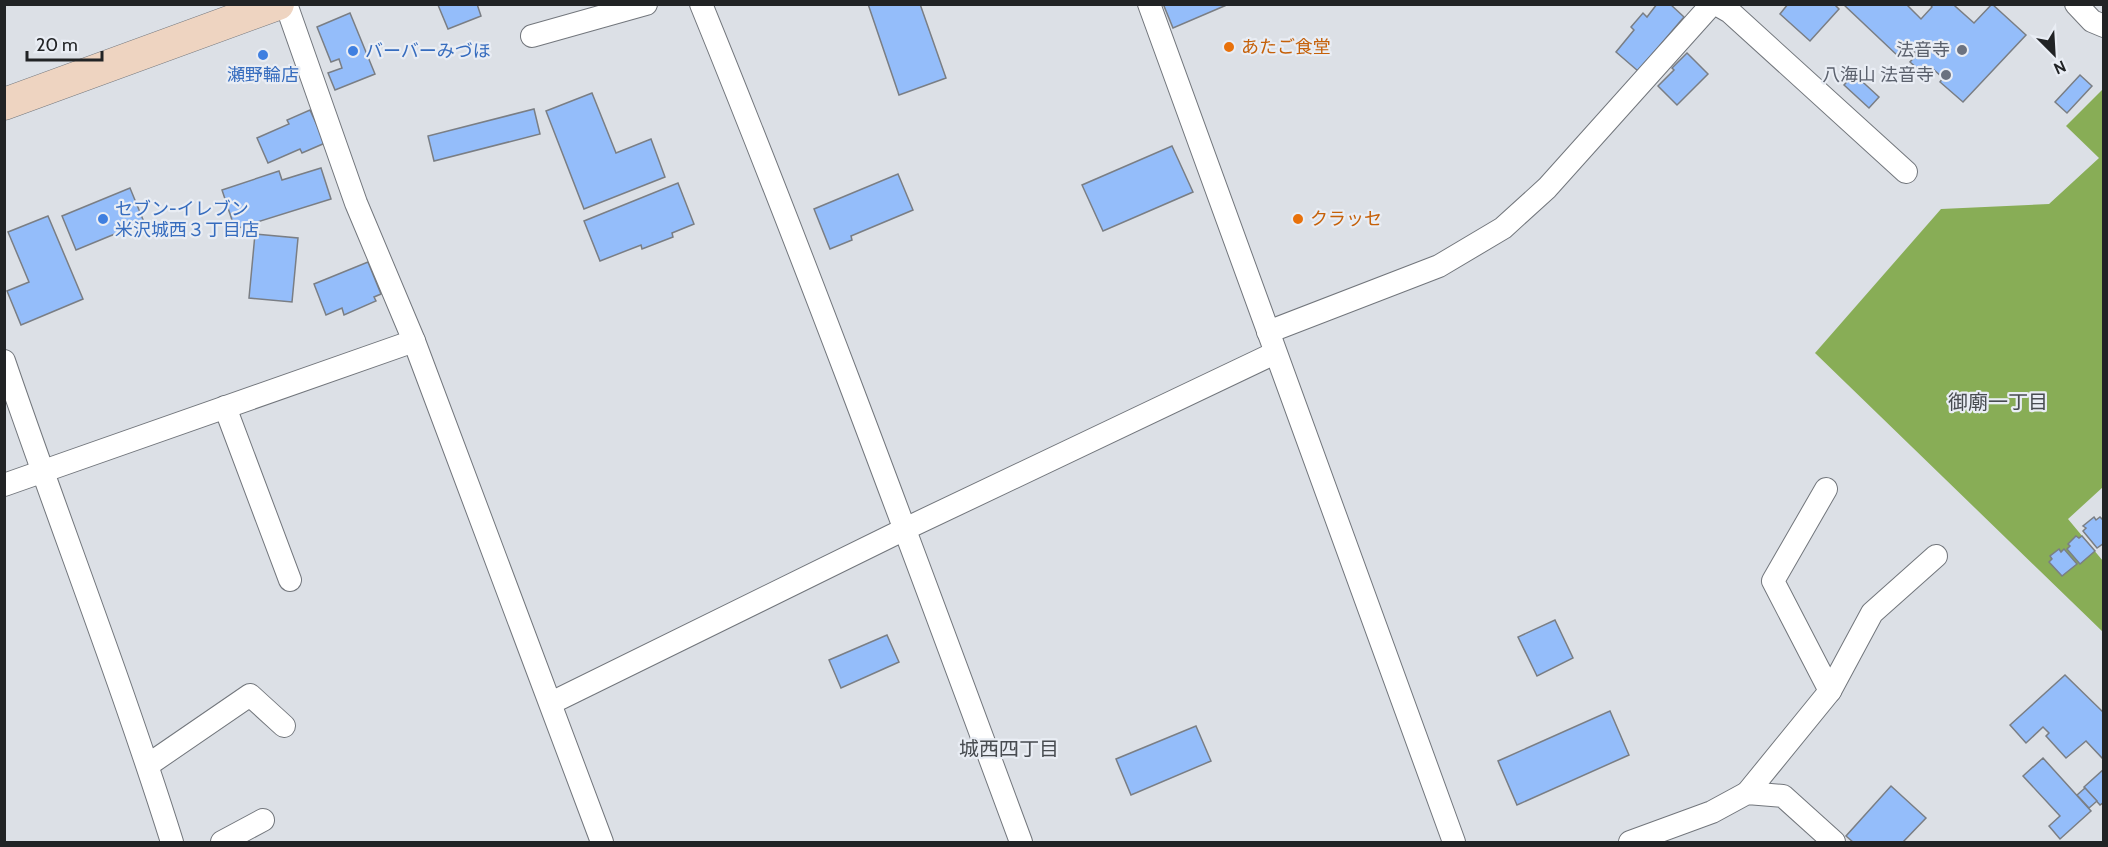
<svg xmlns="http://www.w3.org/2000/svg" width="2108" height="847" viewBox="0 0 2108 847" font-family="Cabin,'Noto Sans JP',sans-serif">
<style>
.forest{fill:#88ad56}
.building{fill:#94bdfa;stroke:#7a7e84;stroke-width:1.5}
.lines{fill:none;stroke-linecap:round;stroke-linejoin:round}
.street-casing{stroke:#72767c;stroke-width:24}
.secondary-casing{stroke:#72767c;stroke-width:33}
.street{stroke:#fff;stroke-width:22}
.secondary{stroke:#eed4c1;stroke-width:32}
.food-dot{fill:#e8710a;stroke:#e9edf4;stroke-width:2}
.worship-dot{fill:#6b7280;stroke:#e9edf4;stroke-width:2}
.shop-dot{fill:#3f7fe0;stroke:#e9edf4;stroke-width:2}
.labels{text-anchor:middle;dominant-baseline:central;stroke-width:4.5;stroke-linejoin:round;paint-order:stroke}
.food-label{font-size:18px;fill:#c56008;stroke:#e9edf4;text-anchor:start}
.worship-label{font-size:18px;fill:#5b616d;stroke:#e9edf4;text-anchor:end}
.shop-label{font-size:18px;fill:#366cbe;stroke:#e9edf4;text-anchor:start}
.neighbourhood-label{font-size:20px;fill:#484c51;stroke:#e9edf4}
</style>
<rect width="100%" height="100%" fill="#dce0e6"/>
<path class="forest" d="M2103,89V487L2068,519L2103,561V632L1815,353L1941,209L2049,204L2099,158L2066,126Z"/>
<g class="building">
<path d="M477,4L481,16L448,29L438,5Z"/>
<path d="M868,4H920L946,78L899,95Z"/>
<path d="M1167,4H1229L1173,28L1164,6Z"/>
<path d="M1657,4H1670L1684,17L1638,71L1616,52L1634,30L1631,27L1643,13L1647,17Z"/>
<path d="M1788,4H1834L1839,9L1810,41L1780,14Z"/>
<path d="M1843,4H1906L1921,19L1932,7L1930,4H1956L1955,6L1974,23L1992,4L2026,35L1963,102L1940,82L1943,78L1933,69L1926,76L1910,62L1917,54L1909,46L1899,57Z"/>
<path d="M350,13L375,74L335,90L328,73L342,68L339,59L331,62L317,27Z"/>
<path d="M1687,53L1708,74L1677,105L1658,86L1674,70L1672,68Z"/>
<path d="M1854,74L1879,97L1869,108L1844,85Z"/>
<path d="M2080,75L2092,86L2067,113L2055,102Z"/>
<path d="M592,93L616,153L651,139L665,177L584,209L546,111Z"/>
<path d="M534,109L540,134L434,161L428,136Z"/>
<path d="M310,110L325,143L302,153L300,149L268,163L257,138L289,124L287,120Z"/>
<path d="M1172,146L1193,192L1103,231L1082,185Z"/>
<path d="M321,168L331,199L235,229L222,190L279,171L282,180Z"/>
<path d="M898,174L913,210L851,236L852,240L830,249L814,209Z"/>
<path d="M678,183L694,224L672,233L673,237L642,249L641,245L600,261L584,221Z"/>
<path d="M130,188L144,222L76,250L62,216Z"/>
<path d="M48,216L83,299L21,325L7,291L29,282L8,232Z"/>
<path d="M255,234L298,238L292,302L249,298Z"/>
<path d="M368,262L381,294L374,297L376,301L344,315L342,308L326,315L314,284Z"/>
<path d="M2094,517L2096,520L2100,517L2104,521V543L2097,548L2083,531L2086,528L2083,526Z"/>
<path d="M2076,536L2079,538L2082,536L2095,551L2080,564L2067,549L2070,546L2068,544Z"/>
<path d="M2059,549L2061,552L2064,549L2077,564L2062,576L2049,562L2052,559L2050,556Z"/>
<path d="M1555,620L1573,658L1537,676L1518,637Z"/>
<path d="M887,635L899,662L841,688L829,660Z"/>
<path d="M2065,675L2104,713V760L2086,741L2066,758L2046,736L2049,733L2043,727L2026,743L2010,725Z"/>
<path d="M1610,711L1629,755L1517,805L1498,761Z"/>
<path d="M1196,726L1211,761L1131,795L1116,759Z"/>
<path d="M2043,758L2091,811L2060,839L2049,826L2060,816L2023,776Z"/>
<path d="M2104,769V802L2100,805L2084,787Z"/>
<path d="M1891,786L1926,818L1903,842H1853L1846,836Z"/>
<path d="M2085,788L2097,801L2089,808L2077,795Z"/>
</g>
<g class="lines">
<defs>
<g id="street">
<path d="M286,4L356,203L414,341L602,842"/>
<path d="M701,4C814,281 917,562 1021,842"/>
<path d="M1149,4L1454,842"/>
<path d="M1716,4L1730,12L1906,172"/>
<path d="M2076,4L2092,21L2104,26"/>
<path d="M532,36L646,4"/>
<path d="M1268,332L1439,266L1503,228L1547,188L1712,4"/>
<path d="M4,361C59,522 121,680 172,842"/>
<path d="M225,407L290,580"/>
<path d="M4,485L414,341"/>
<path d="M1830,691L1872,613L1936,556"/>
<path d="M551,703L905,529L1275,353"/>
<path d="M148,765L250,695L284,726"/>
<path d="M1747,793L1830,691L1773,581L1826,489"/>
<path d="M222,842L263,820"/>
<path d="M1630,842L1712,812L1747,793L1783,796L1834,842"/>
</g>
<path id="secondary" d="M4,104L278,4"/>
</defs>
<use href="#street" class="street-casing"/>
<use href="#secondary" class="secondary-casing"/>
<use href="#street" class="street"/>
<use href="#secondary" class="secondary"/>
</g>
<g class="food-dot">
<circle cx="1229" cy="47" r="6"/>
<circle cx="1298" cy="219" r="6"/>
</g>
<g class="worship-dot">
<circle cx="1962" cy="50" r="6"/>
<circle cx="1946" cy="75" r="6"/>
</g>
<g class="shop-dot">
<circle cx="353" cy="51" r="6"/>
<circle cx="263" cy="55" r="6"/>
<circle cx="103" cy="219" r="6"/>
</g>
<g class="labels">
<g class="food-label">
<text x="1241" y="47">あたご食堂</text>
<text x="1310" y="219">クラッセ</text>
</g>
<g class="worship-label">
<text x="1950" y="50">法音寺</text>
<text x="1934" y="75">八海山 法音寺</text>
</g>
<g class="shop-label">
<text x="365" y="51">バーバーみづほ</text>
<text x="263" y="75" text-anchor="middle">瀬野輪店</text>
<text x="115" y="209">セブン-イレブン<tspan x="115" dy="21">米沢城西３丁目店</tspan></text>
</g>
<g class="neighbourhood-label">
<text x="1998" y="402">御廟一丁目</text>
<text x="1009" y="749">城西四丁目</text>
</g>
</g>
<rect width="2108" height="847" fill="none" stroke="#212325" stroke-width="12"/>
<g transform="translate(2054 54) rotate(156)" stroke="#e9edf4" stroke-width="4.5" paint-order="stroke">
<path d="M0-4.5L10 22L0 15L-10 22Z" fill="#212325"/>
<text y="-9" font-size="16" font-weight="bold" text-anchor="middle" fill="#212325">N</text>
</g>
<path d="M27 51v9h75v-9" fill="none" stroke="#212325" stroke-width="3"/>
<text x="36" y="51" font-size="18" fill="#212325" stroke="#e9edf4" stroke-width="4.5" paint-order="stroke">20 m</text>
</svg>
